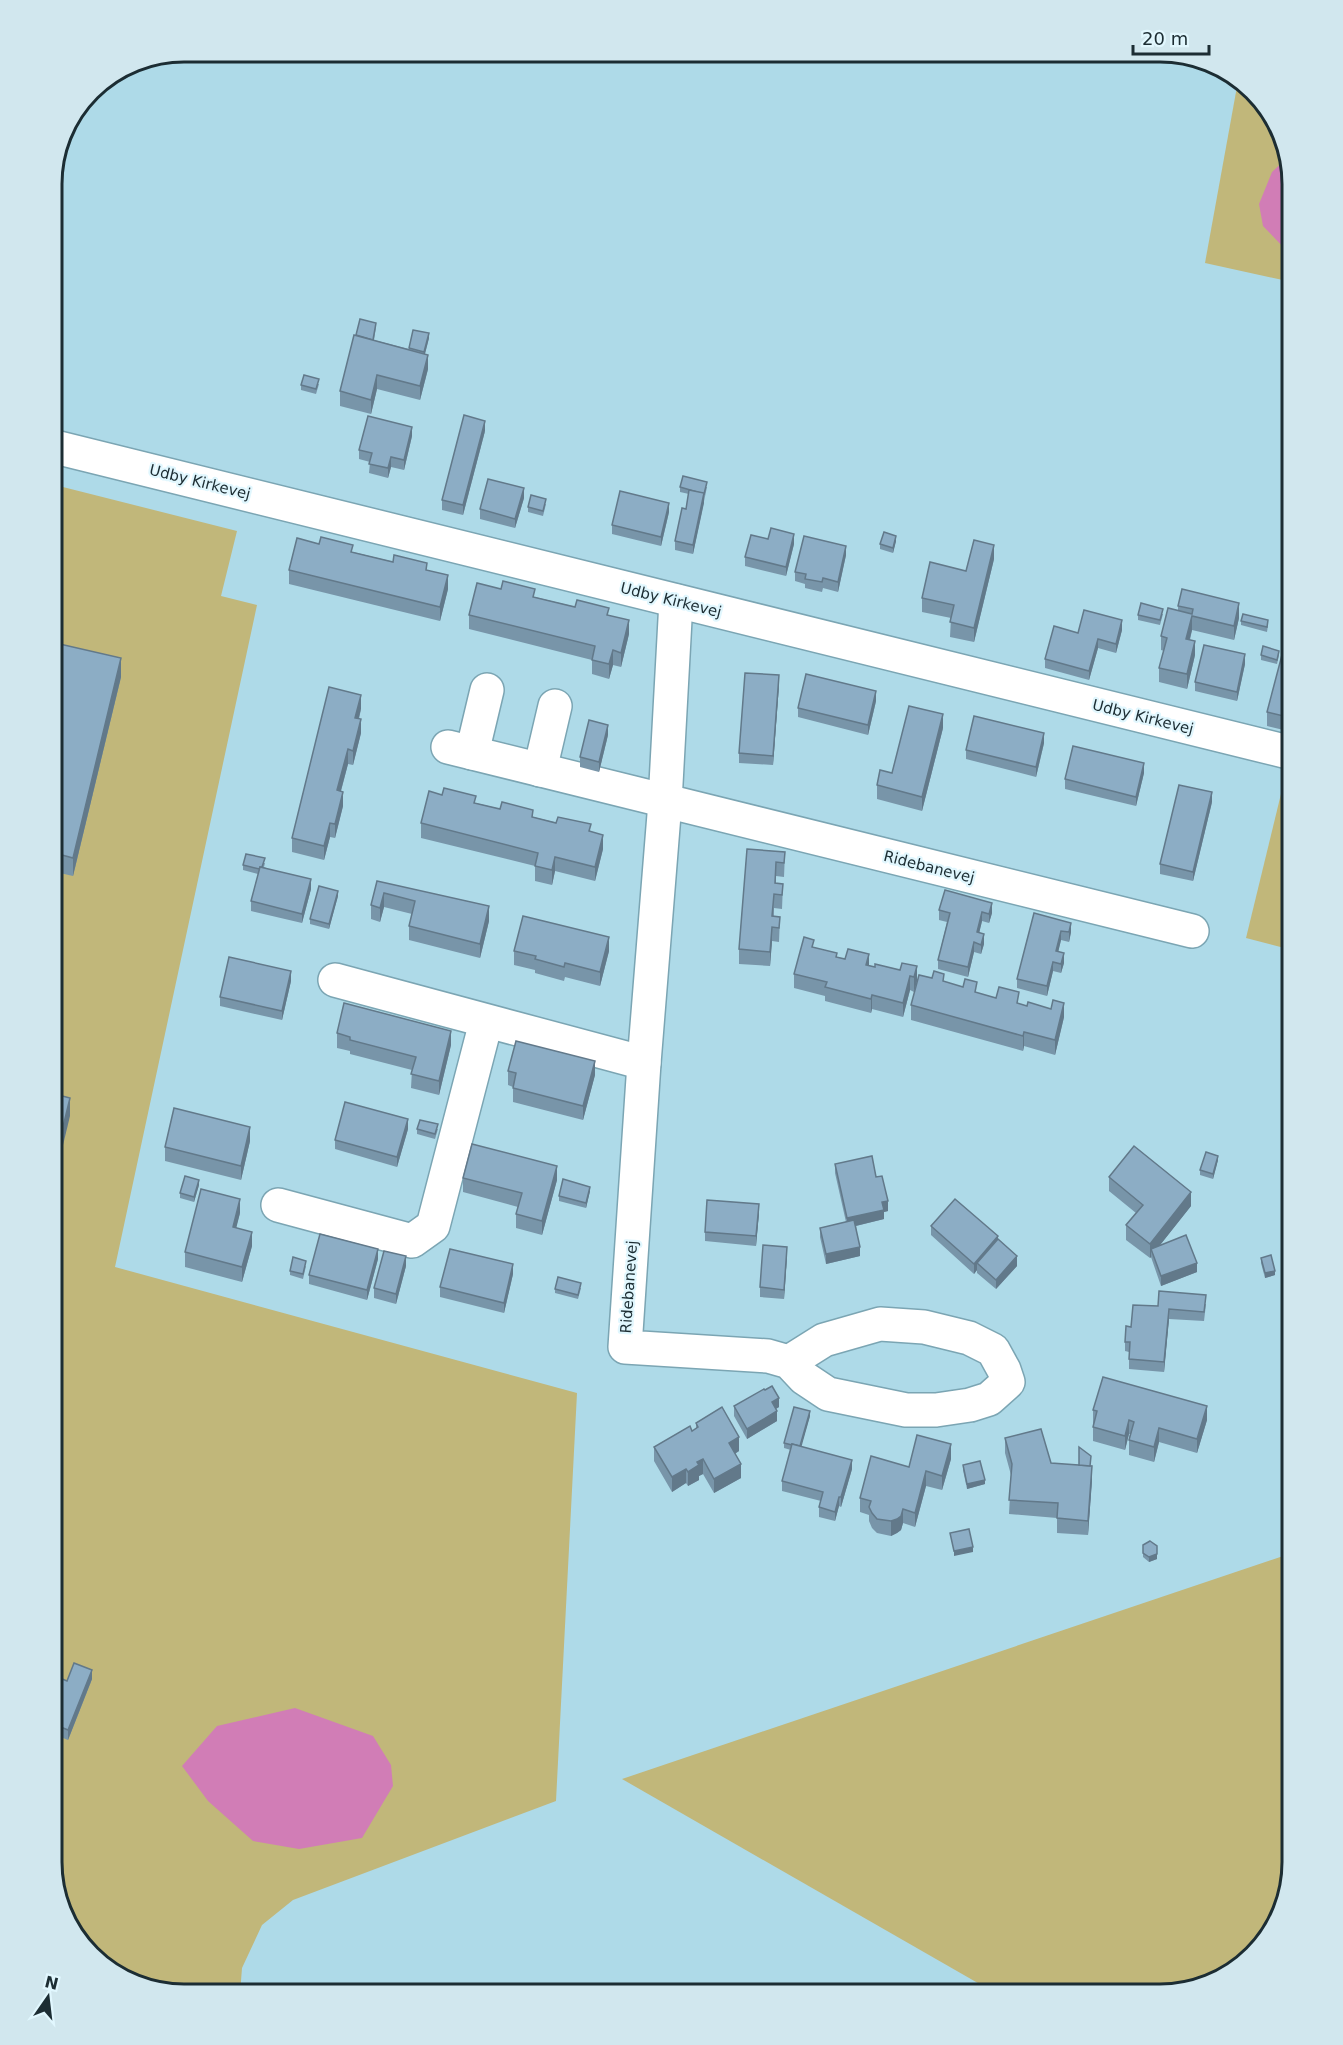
<svg xmlns="http://www.w3.org/2000/svg" width="1343" height="2045" viewBox="0 0 1343 2045" font-family="'DejaVu Sans',sans-serif">
<style>
.green{fill:#c1b77a}
.water{fill:#d17db6}
.lines{fill:none;stroke-linecap:round;stroke-linejoin:round}
.minor-casing{stroke:#7ba5b3;stroke-width:36}
.minor{stroke:#fff;stroke-width:33}
.wall{fill:#7895a9}
.shaded-wall{fill:#62798a}
.building{fill:#8cadc5;stroke:#62798a;stroke-width:1.5}
.labels{text-anchor:middle;dominant-baseline:central;stroke-width:4.5;stroke-linejoin:round;paint-order:stroke}
.street-label{font-size:15px;fill:#1c2d33;stroke:#e1f7fe}
.rim{fill:none;stroke:#1c2d33;stroke-width:3}
</style>
<rect width="100%" height="100%" fill="#aedae8"/>
<g class="green">
<path d="M1238,81L1274,118L1292,184V282L1205,263Z"/>
<path d="M51,484L237,531L221,596L257,605L115,1267L577,1393L556,1801L293,1900L262,1925L242,1968L240,1994H175L110,1972L69,1927L51,1861Z"/>
<path d="M1288,765L1292,766V950L1246,938Z"/>
<path d="M1292,1553V1862L1274,1928L1225,1976L1160,1994H997L622,1779Z"/>
</g>
<g class="water">
<path d="M1286,159L1292,184V251L1288,252L1263,226L1259,204L1272,172Z"/>
<path d="M295,1708L373,1736L391,1765L393,1786L362,1838L299,1849L253,1841L208,1801L182,1766L217,1726Z"/>
</g>
<g class="lines">
<defs>
<g id="minor">
<path d="M51,446L1292,753"/>
<path d="M676,601L665,802L644,1063L625,1347L768,1356L789,1362L824,1340L880,1324L924,1327L969,1338L993,1350L1004,1370L1008,1382L989,1399L970,1405L936,1410H906L828,1394L804,1378L789,1362"/>
<path d="M448,747L1192,931"/>
<path d="M472,753L487,690"/>
<path d="M540,770L555,706"/>
<path d="M335,980L644,1063"/>
<path d="M278,1205L412,1241L433,1226L486,1022"/>
</g>
</defs>
<use href="#minor" class="minor-casing"/>
<use href="#minor" class="minor"/>
</g>
<g class="wall">
<path d="M376,327L374,340L409,349V348L429,338L425,354L428,369L420,400L377,389L371,414L340,406V391L356,336Z"/>
<path d="M319,384L316,394L301,390V385Z"/>
<path d="M485,431L463,515L442,510V500Z"/>
<path d="M412,436L404,470L391,467L388,478L369,473L370,462L359,459V450Z"/>
<path d="M680,487H707L693,554L675,550V541L686,509L689,494L680,492Z"/>
<path d="M524,498L515,528L480,519V509Z"/>
<path d="M546,504L543,516L528,512V507Z"/>
<path d="M669,512L661,546L612,534V525Z"/>
<path d="M896,541L893,553L880,549V544Z"/>
<path d="M794,544L786,576L745,566V557Z"/>
<path d="M353,552L427,570L448,589L440,621L289,584V570Z"/>
<path d="M846,555L838,592L823,588L822,592L805,588V584L795,581V572Z"/>
<path d="M994,559L974,642L950,637L951,618L922,612V598L966,571Z"/>
<path d="M535,597L609,615L629,634L621,667L613,665L609,679L592,674V660L469,629V615Z"/>
<path d="M1178,606L1239,618L1234,640L1192,630L1190,640L1195,655L1187,689L1159,682V668L1164,651L1161,650V636L1178,610Z"/>
<path d="M1163,614L1160,625L1138,620V615Z"/>
<path d="M1241,621L1268,625L1267,632L1241,625Z"/>
<path d="M1122,630L1116,653L1098,648L1089,680L1045,668V659L1078,633Z"/>
<path d="M51,642L121,677L73,876L51,871Z"/>
<path d="M1292,654V732L1267,726V712Z"/>
<path d="M1261,655H1279L1277,664L1261,660Z"/>
<path d="M1245,664L1237,701L1195,691V682Z"/>
<path d="M779,685L773,765L739,763V753Z"/>
<path d="M876,701L868,735L798,717V708Z"/>
<path d="M361,709L359,719L361,733L353,765L348,764L341,791L343,806L335,838L330,837L324,860L292,852V838Z"/>
<path d="M943,728L922,811L877,799V785L892,773Z"/>
<path d="M608,735L599,772L580,767V757Z"/>
<path d="M1044,743L1036,777L966,759V750Z"/>
<path d="M1144,773L1136,806L1065,789V779Z"/>
<path d="M1212,802L1193,881L1160,874V864Z"/>
<path d="M476,803L591,831L603,849L595,881L555,871L552,885L535,881V866L421,838V823Z"/>
<path d="M747,849L785,852L784,877L776,876V883L783,884L782,909L774,908V916L780,917L779,942L772,941L770,966L739,964V949Z"/>
<path d="M265,863L264,867L311,889L302,923L251,911V901L258,874L243,870V865Z"/>
<path d="M377,881L489,921L480,958L409,940V926L412,914L384,907L380,922L371,919V905Z"/>
<path d="M945,890L992,913L989,923L982,921L979,933L984,944L981,954L974,952L968,977L938,969V960L947,922L939,920V910Z"/>
<path d="M338,896L329,929L310,924V919Z"/>
<path d="M1034,913L1071,932L1069,942L1061,940L1058,952L1064,963L1061,973L1053,971L1047,996L1017,988V979Z"/>
<path d="M814,947L837,957L875,967L900,970L902,963L917,981L914,992L910,990L903,1017L872,1009L871,1013L825,1001V996L794,988V974Z"/>
<path d="M514,951H609L600,986L565,977L564,981L535,973V970L514,965Z"/>
<path d="M291,981L282,1020L220,1006V997Z"/>
<path d="M944,982L977,993L1019,1004L1064,1017L1055,1055L1024,1046L1023,1051L911,1020V1005Z"/>
<path d="M337,1033L451,1045L439,1095L411,1088L412,1070L350,1054V1051L337,1048Z"/>
<path d="M508,1071L595,1075L583,1120L513,1102V1087L508,1085Z"/>
<path d="M408,1129L397,1167L335,1149V1140Z"/>
<path d="M417,1129H438L435,1139L417,1134Z"/>
<path d="M250,1141L241,1180L165,1161V1147Z"/>
<path d="M1218,1160L1213,1179L1200,1175V1170Z"/>
<path d="M835,1164L876,1177L888,1211L884,1212V1219L856,1226L860,1256L826,1264L820,1237V1228L846,1222L835,1173Z"/>
<path d="M1109,1177L1191,1206L1160,1245L1197,1272L1161,1286L1151,1257L1150,1258L1126,1240V1225L1136,1213L1109,1191Z"/>
<path d="M463,1178L557,1180L542,1235L516,1228V1214L518,1207L463,1192Z"/>
<path d="M199,1185L194,1202L180,1198V1193Z"/>
<path d="M590,1191L586,1208L559,1201V1196Z"/>
<path d="M240,1213L236,1227L252,1246L242,1282L185,1267V1252Z"/>
<path d="M759,1213L756,1246L705,1241V1232Z"/>
<path d="M931,1226L998,1240L1017,1266L996,1289L977,1273V1270L974,1274L931,1235Z"/>
<path d="M787,1256L784,1299L760,1297V1287Z"/>
<path d="M1261,1258L1275,1275L1265,1278L1261,1263Z"/>
<path d="M378,1259L367,1300L309,1284V1275Z"/>
<path d="M306,1266L303,1279L290,1275V1271Z"/>
<path d="M406,1266L396,1304L374,1298V1288Z"/>
<path d="M513,1274L504,1313L440,1297V1287Z"/>
<path d="M581,1288L578,1299L555,1293V1289Z"/>
<path d="M1206,1304L1204,1321L1169,1319L1164,1372L1129,1369V1352L1125,1351V1342L1158,1306Z"/>
<path d="M734,1406L779,1407L776,1409L777,1421L747,1439L734,1416Z"/>
<path d="M1093,1410L1207,1420L1197,1453L1159,1442L1154,1462L1129,1455V1440L1130,1434H1129L1125,1450L1093,1441Z"/>
<path d="M810,1416L801,1446L852,1469L841,1507L839,1506L835,1521L819,1517V1507L821,1501L782,1491V1481L791,1450L784,1448V1443Z"/>
<path d="M696,1423L739,1451L735,1454L741,1478L714,1493L703,1474L699,1476V1480L688,1486L686,1483L672,1492L654,1461V1447L692,1431L696,1429Z"/>
<path d="M1005,1438L1051,1463L1091,1466L1092,1480L1088,1535L1057,1533V1518L1009,1514L1011,1475L1005,1453Z"/>
<path d="M951,1459L942,1490L926,1486L915,1527L903,1523L901,1530L897,1533L891,1536L877,1533L872,1528L869,1521V1515L860,1512V1498L909,1467Z"/>
<path d="M963,1465L985,1484L967,1489L963,1470Z"/>
<path d="M1143,1545L1157,1559L1149,1562L1143,1557Z"/>
<path d="M92,1679L68,1740L51,1733V1686L67,1681Z"/>
</g>
<g class="shaded-wall">
<path d="M429,333V338L424,357V352Z"/>
<path d="M428,355V369L420,400V386Z"/>
<path d="M377,375V389L371,414V400Z"/>
<path d="M485,421V431L463,515V505Z"/>
<path d="M412,427V436L404,470V460Z"/>
<path d="M391,457V467L388,478V468Z"/>
<path d="M524,488V498L515,528V519Z"/>
<path d="M704,493V503L693,554V545Z"/>
<path d="M669,503V512L661,546V537Z"/>
<path d="M794,534V544L786,576V567Z"/>
<path d="M896,536V541L893,553V548Z"/>
<path d="M994,545V559L974,642V628Z"/>
<path d="M846,546V555L838,592V582Z"/>
<path d="M448,575V589L440,621V607Z"/>
<path d="M1239,603V618L1234,640V626Z"/>
<path d="M1192,616V630L1186,653V639Z"/>
<path d="M629,620V634L621,667V653Z"/>
<path d="M1122,620V630L1116,653V644Z"/>
<path d="M1098,639V648L1089,680V671Z"/>
<path d="M1195,641V655L1187,689V674Z"/>
<path d="M613,650V665L609,679V664Z"/>
<path d="M1245,654V664L1237,701V692Z"/>
<path d="M121,658V677L73,876V858Z"/>
<path d="M779,675V685L773,765V756Z"/>
<path d="M876,691V701L868,735V725Z"/>
<path d="M361,695V709L355,732V718Z"/>
<path d="M943,714V728L922,811V797Z"/>
<path d="M361,719V733L353,765V751Z"/>
<path d="M608,725V735L599,772V762Z"/>
<path d="M1044,733V743L1036,777V767Z"/>
<path d="M348,749V764L337,805V790Z"/>
<path d="M1144,763V773L1136,806V797Z"/>
<path d="M343,792V806L335,838V824Z"/>
<path d="M1212,792V802L1193,881V872Z"/>
<path d="M330,823V837L324,860V846Z"/>
<path d="M603,835V849L595,881V867Z"/>
<path d="M555,857V871L552,885V870Z"/>
<path d="M311,879V889L302,923V914Z"/>
<path d="M338,891V896L329,929V924Z"/>
<path d="M384,893V907L380,922V908Z"/>
<path d="M992,903V913L989,923V914Z"/>
<path d="M489,906V921L480,958V944Z"/>
<path d="M982,912V921L977,942V932Z"/>
<path d="M1071,923V932L1069,942V932Z"/>
<path d="M772,927V941L770,966V952Z"/>
<path d="M1061,931V940L1056,961V951Z"/>
<path d="M984,934V944L981,954V945Z"/>
<path d="M609,937V951L600,986V972Z"/>
<path d="M974,942V952L968,977V967Z"/>
<path d="M1064,953V963L1061,973V964Z"/>
<path d="M869,954V968L866,965Z"/>
<path d="M1053,962V971L1047,996V986Z"/>
<path d="M917,966V981L914,992V977Z"/>
<path d="M291,971V981L282,1020V1011Z"/>
<path d="M910,976V990L903,1017V1003Z"/>
<path d="M872,995V1009L871,1013V999Z"/>
<path d="M1064,1003V1017L1055,1055V1040Z"/>
<path d="M451,1031V1045L439,1095V1081Z"/>
<path d="M1024,1032V1046L1023,1051V1036Z"/>
<path d="M595,1061V1075L583,1120V1106Z"/>
<path d="M70,1098V1116L51,1195V1176Z"/>
<path d="M408,1119V1129L397,1167V1157Z"/>
<path d="M250,1127V1141L241,1180V1166Z"/>
<path d="M1218,1156V1160L1213,1179V1174Z"/>
<path d="M557,1166V1180L542,1235V1221Z"/>
<path d="M199,1180V1185L194,1202V1197Z"/>
<path d="M590,1187V1191L586,1208V1203Z"/>
<path d="M1191,1192V1206L1153,1254L1151,1249V1257L1150,1258V1244Z"/>
<path d="M240,1199V1213L233,1241V1227Z"/>
<path d="M888,1201V1211L884,1212V1219L847,1228V1218L882,1202Z"/>
<path d="M759,1204V1213L756,1246V1236Z"/>
<path d="M252,1232V1246L242,1282V1267Z"/>
<path d="M998,1236V1246L977,1263V1270L974,1274V1264Z"/>
<path d="M787,1247V1256L784,1299V1290Z"/>
<path d="M860,1247V1256L826,1264V1254Z"/>
<path d="M378,1249V1259L367,1300V1290Z"/>
<path d="M406,1256V1266L396,1304V1294Z"/>
<path d="M1017,1256V1266L996,1289V1280Z"/>
<path d="M1197,1263V1272L1161,1286V1276Z"/>
<path d="M513,1264V1274L504,1313V1303Z"/>
<path d="M1275,1271V1275L1265,1278V1273Z"/>
<path d="M1169,1309V1319L1164,1372V1362Z"/>
<path d="M779,1398V1407L772,1411V1402Z"/>
<path d="M1207,1406V1420L1197,1453V1439Z"/>
<path d="M777,1411V1421L747,1439V1429Z"/>
<path d="M810,1411V1416L800,1452V1448Z"/>
<path d="M1129,1420V1434L1125,1450V1436Z"/>
<path d="M1159,1428V1442L1154,1462V1447Z"/>
<path d="M739,1437V1451L729,1457V1443Z"/>
<path d="M951,1444V1459L942,1490V1476Z"/>
<path d="M703,1459V1474L699,1476V1480L688,1486V1472L697,1462Z"/>
<path d="M852,1460V1469L841,1507V1497Z"/>
<path d="M741,1464V1478L714,1493V1479Z"/>
<path d="M1092,1466V1480L1088,1535V1521Z"/>
<path d="M686,1469V1483L672,1492V1477Z"/>
<path d="M926,1471V1486L915,1527V1513Z"/>
<path d="M985,1480V1484L967,1489V1484Z"/>
<path d="M839,1497V1506L835,1521V1512Z"/>
<path d="M903,1509V1523L901,1530L897,1533L891,1536V1521Z"/>
<path d="M1157,1546V1559L1149,1562V1557Z"/>
<path d="M973,1547V1552L954,1556V1551Z"/>
<path d="M92,1670V1679L68,1740V1730Z"/>
</g>
<g class="building">
<path d="M360,319L376,323L373,340L356,335Z"/>
<path d="M413,330L429,333L424,352L409,348Z"/>
<path d="M354,335L428,355L420,386L377,375L371,400L340,391Z"/>
<path d="M304,375L319,379L316,389L301,385Z"/>
<path d="M464,415L485,421L463,505L442,500Z"/>
<path d="M368,416L412,427L404,460L391,457L388,468L369,464L372,453L359,450Z"/>
<path d="M683,476L707,482L704,494L680,487Z"/>
<path d="M488,479L524,488L515,519L480,509Z"/>
<path d="M689,490L704,493L693,545L675,541L682,508L686,509Z"/>
<path d="M620,491L669,503L661,537L612,525Z"/>
<path d="M531,495L546,499L543,511L528,507Z"/>
<path d="M771,528L794,534L786,567L745,557L751,535L768,539Z"/>
<path d="M884,532L896,536L893,548L880,544Z"/>
<path d="M804,536L846,546L838,582L823,578L822,582L805,579L806,574L795,572Z"/>
<path d="M321,537L353,545L351,552L393,562L394,555L427,563L426,570L448,575L440,607L289,570L297,538L319,544Z"/>
<path d="M974,540L994,545L974,628L950,622L954,605L922,598L930,562L966,571Z"/>
<path d="M503,581L535,589L533,597L575,607L577,600L609,608L607,615L629,620L621,653L613,650L609,664L592,660L595,646L469,615L477,583L501,589Z"/>
<path d="M1182,589L1239,603L1234,626L1192,616L1186,639L1195,641L1187,674L1159,668L1167,638L1161,636L1168,608L1192,614L1193,609L1178,606Z"/>
<path d="M1141,603L1163,609L1160,620L1138,615Z"/>
<path d="M1084,610L1122,620L1116,644L1098,639L1089,671L1045,659L1054,626L1078,633Z"/>
<path d="M1243,614L1268,620L1267,627L1241,621Z"/>
<path d="M51,642L121,658L73,858L51,852Z"/>
<path d="M1204,645L1245,654L1237,692L1195,682Z"/>
<path d="M1263,646L1279,651L1277,660L1261,655Z"/>
<path d="M1283,651L1292,654V718L1267,712Z"/>
<path d="M745,673L779,675L773,756L739,753Z"/>
<path d="M806,674L876,691L868,725L798,708Z"/>
<path d="M329,687L361,695L355,718L361,719L353,751L348,749L337,790L343,792L335,824L330,823L324,846L292,838Z"/>
<path d="M909,706L943,714L922,797L877,785L880,770L892,773Z"/>
<path d="M974,716L1044,733L1036,767L966,750Z"/>
<path d="M589,720L608,725L599,762L580,757Z"/>
<path d="M1073,746L1144,763L1136,797L1065,779Z"/>
<path d="M1179,785L1212,792L1193,872L1160,864Z"/>
<path d="M444,788L476,796L474,803L500,809L502,802L533,810L532,817L556,823L558,817L591,824L589,831L603,835L595,867L555,857L552,870L535,866L538,853L421,823L429,791L442,795Z"/>
<path d="M747,849L785,852L784,863L776,862L775,883L783,884L782,895L774,894L772,916L780,917L779,928L772,927L770,952L739,949Z"/>
<path d="M246,854L265,858L262,867H260L259,869L243,865Z"/>
<path d="M260,867L311,879L302,914L251,901Z"/>
<path d="M377,881L489,906L480,944L409,926L415,901L384,893L380,908L371,905Z"/>
<path d="M319,886L338,891L329,924L310,919Z"/>
<path d="M945,890L992,903L989,914L982,912L977,932L984,934L981,945L974,942L968,967L938,960L950,913L939,910Z"/>
<path d="M1034,913L1071,923L1069,932L1061,931L1056,951L1064,953L1061,964L1053,962L1047,986L1017,979Z"/>
<path d="M523,916L609,937L600,972L565,963L564,967L535,959L536,956L514,951Z"/>
<path d="M804,937L814,940L812,947L837,953L836,957L845,959L848,949L869,954L866,965L875,967V964L900,970L902,963L917,966L914,977L910,976L903,1003L872,995L871,999L825,987L827,982L794,974Z"/>
<path d="M229,957L291,971L282,1011L220,997Z"/>
<path d="M934,971L944,974L943,981L963,987L965,979L977,982L975,992L996,998L999,987L1019,992L1017,1003L1027,1006L1028,1002L1051,1009L1053,1000L1064,1003L1055,1040L1024,1032L1023,1036L911,1005L919,975L932,978Z"/>
<path d="M344,1003L451,1031L439,1081L411,1074L416,1057L350,1040V1037L337,1033Z"/>
<path d="M516,1041L595,1061L583,1106L513,1088L516,1073L508,1071Z"/>
<path d="M51,1093L70,1098L51,1176Z"/>
<path d="M345,1102L408,1119L397,1157L335,1140Z"/>
<path d="M174,1108L250,1127L241,1166L165,1147Z"/>
<path d="M420,1120L438,1124L435,1134L417,1129Z"/>
<path d="M472,1144L557,1166L542,1221L516,1214L522,1193L463,1178Z"/>
<path d="M1134,1146L1191,1192L1150,1244L1126,1225L1143,1205L1109,1177Z"/>
<path d="M1206,1152L1218,1156L1213,1174L1200,1170Z"/>
<path d="M872,1156L876,1177L882,1176L888,1201L882,1202L884,1210L847,1218L835,1164Z"/>
<path d="M185,1176L199,1180L194,1197L180,1193Z"/>
<path d="M563,1179L590,1187L586,1203L559,1196Z"/>
<path d="M201,1189L240,1199L233,1227L252,1232L242,1267L185,1252Z"/>
<path d="M955,1199L998,1236L974,1264L931,1226Z"/>
<path d="M707,1200L759,1204L756,1236L705,1232Z"/>
<path d="M854,1220L860,1247L826,1254L820,1228Z"/>
<path d="M320,1234L378,1249L367,1290L309,1275Z"/>
<path d="M1186,1235L1197,1263L1161,1276L1151,1249Z"/>
<path d="M998,1239L1017,1256L996,1280L977,1263Z"/>
<path d="M763,1245L787,1247L784,1290L760,1287Z"/>
<path d="M450,1249L513,1264L504,1303L440,1287Z"/>
<path d="M384,1251L406,1256L396,1294L374,1288Z"/>
<path d="M1271,1255L1275,1271L1265,1273L1261,1258Z"/>
<path d="M293,1257L306,1261L303,1274L290,1271Z"/>
<path d="M558,1277L581,1283L578,1295L555,1289Z"/>
<path d="M1159,1291L1206,1295L1204,1312L1169,1309L1164,1362L1129,1359L1130,1342H1125L1126,1326L1131,1327L1133,1305L1158,1306Z"/>
<path d="M1103,1377L1207,1406L1197,1439L1159,1428L1154,1447L1129,1440L1134,1422L1129,1420L1125,1436L1093,1427L1097,1411L1093,1410Z"/>
<path d="M772,1386L779,1398L772,1402L777,1411L747,1429L734,1406L764,1389L765,1390Z"/>
<path d="M722,1407L739,1437L729,1443L741,1464L714,1479L703,1459L697,1462L699,1465L688,1472L686,1469L672,1477L654,1447L690,1426L692,1431L698,1427L696,1423Z"/>
<path d="M794,1407L810,1411L800,1446L792,1444V1445L784,1443Z"/>
<path d="M1041,1429L1051,1463L1092,1466L1088,1521L1057,1518L1058,1503L1009,1500L1012,1464L1005,1438Z"/>
<path d="M917,1435L951,1444L942,1476L926,1471L915,1513L903,1509L901,1516L897,1519L891,1521L877,1519L872,1513L869,1507L871,1501L860,1498L871,1456L909,1467Z"/>
<path d="M792,1444L852,1460L841,1497H839L835,1512L819,1507L823,1492L782,1481Z"/>
<path d="M1079,1447L1091,1456L1090,1466L1079,1465Z"/>
<path d="M980,1461L985,1480L967,1484L963,1465Z"/>
<path d="M969,1529L973,1547L954,1551L950,1533Z"/>
<path d="M1150,1541L1157,1546V1554L1149,1557L1143,1553V1545Z"/>
<path d="M74,1663L92,1670L68,1730L51,1723V1686L55,1676L67,1681Z"/>
</g>
<g class="labels">
<g class="street-label">
<text transform="translate(200 482) rotate(14)">Udby Kirkevej</text>
<text transform="translate(671 600) rotate(14)">Udby Kirkevej</text>
<text transform="translate(1143 717) rotate(14)">Udby Kirkevej</text>
<text transform="translate(929 867) rotate(14)">Ridebanevej</text>
<text transform="translate(629 1287) rotate(-86)">Ridebanevej</text>
</g>
</g>
<path d="M0 0H1343V2045H0ZM184 62H1160A122 122 0 0 1 1282 184V1862A122 122 0 0 1 1160 1984H184A122 122 0 0 1 62 1862V184A122 122 0 0 1 184 62Z" fill="#d1e7ee" fill-rule="evenodd"/>
<path class="rim" d="M184 62H1160A122 122 0 0 1 1282 184V1862A122 122 0 0 1 1160 1984H184A122 122 0 0 1 62 1862V184A122 122 0 0 1 184 62Z"/>
<g transform="translate(48 1997) rotate(14)" stroke="#e1f7fe" stroke-width="4.5" paint-order="stroke">
<path d="M0-4.5L10 22L0 15L-10 22Z" fill="#1c2d33"/>
<text y="-9" font-size="16" font-weight="bold" text-anchor="middle" fill="#1c2d33">N</text>
</g>
<path d="M1133 45v9h76v-9" fill="none" stroke="#1c2d33" stroke-width="3"/>
<text x="1142" y="45" font-size="18" fill="#1c2d33" stroke="#e1f7fe" stroke-width="4.5" paint-order="stroke">20 m</text>
</svg>
